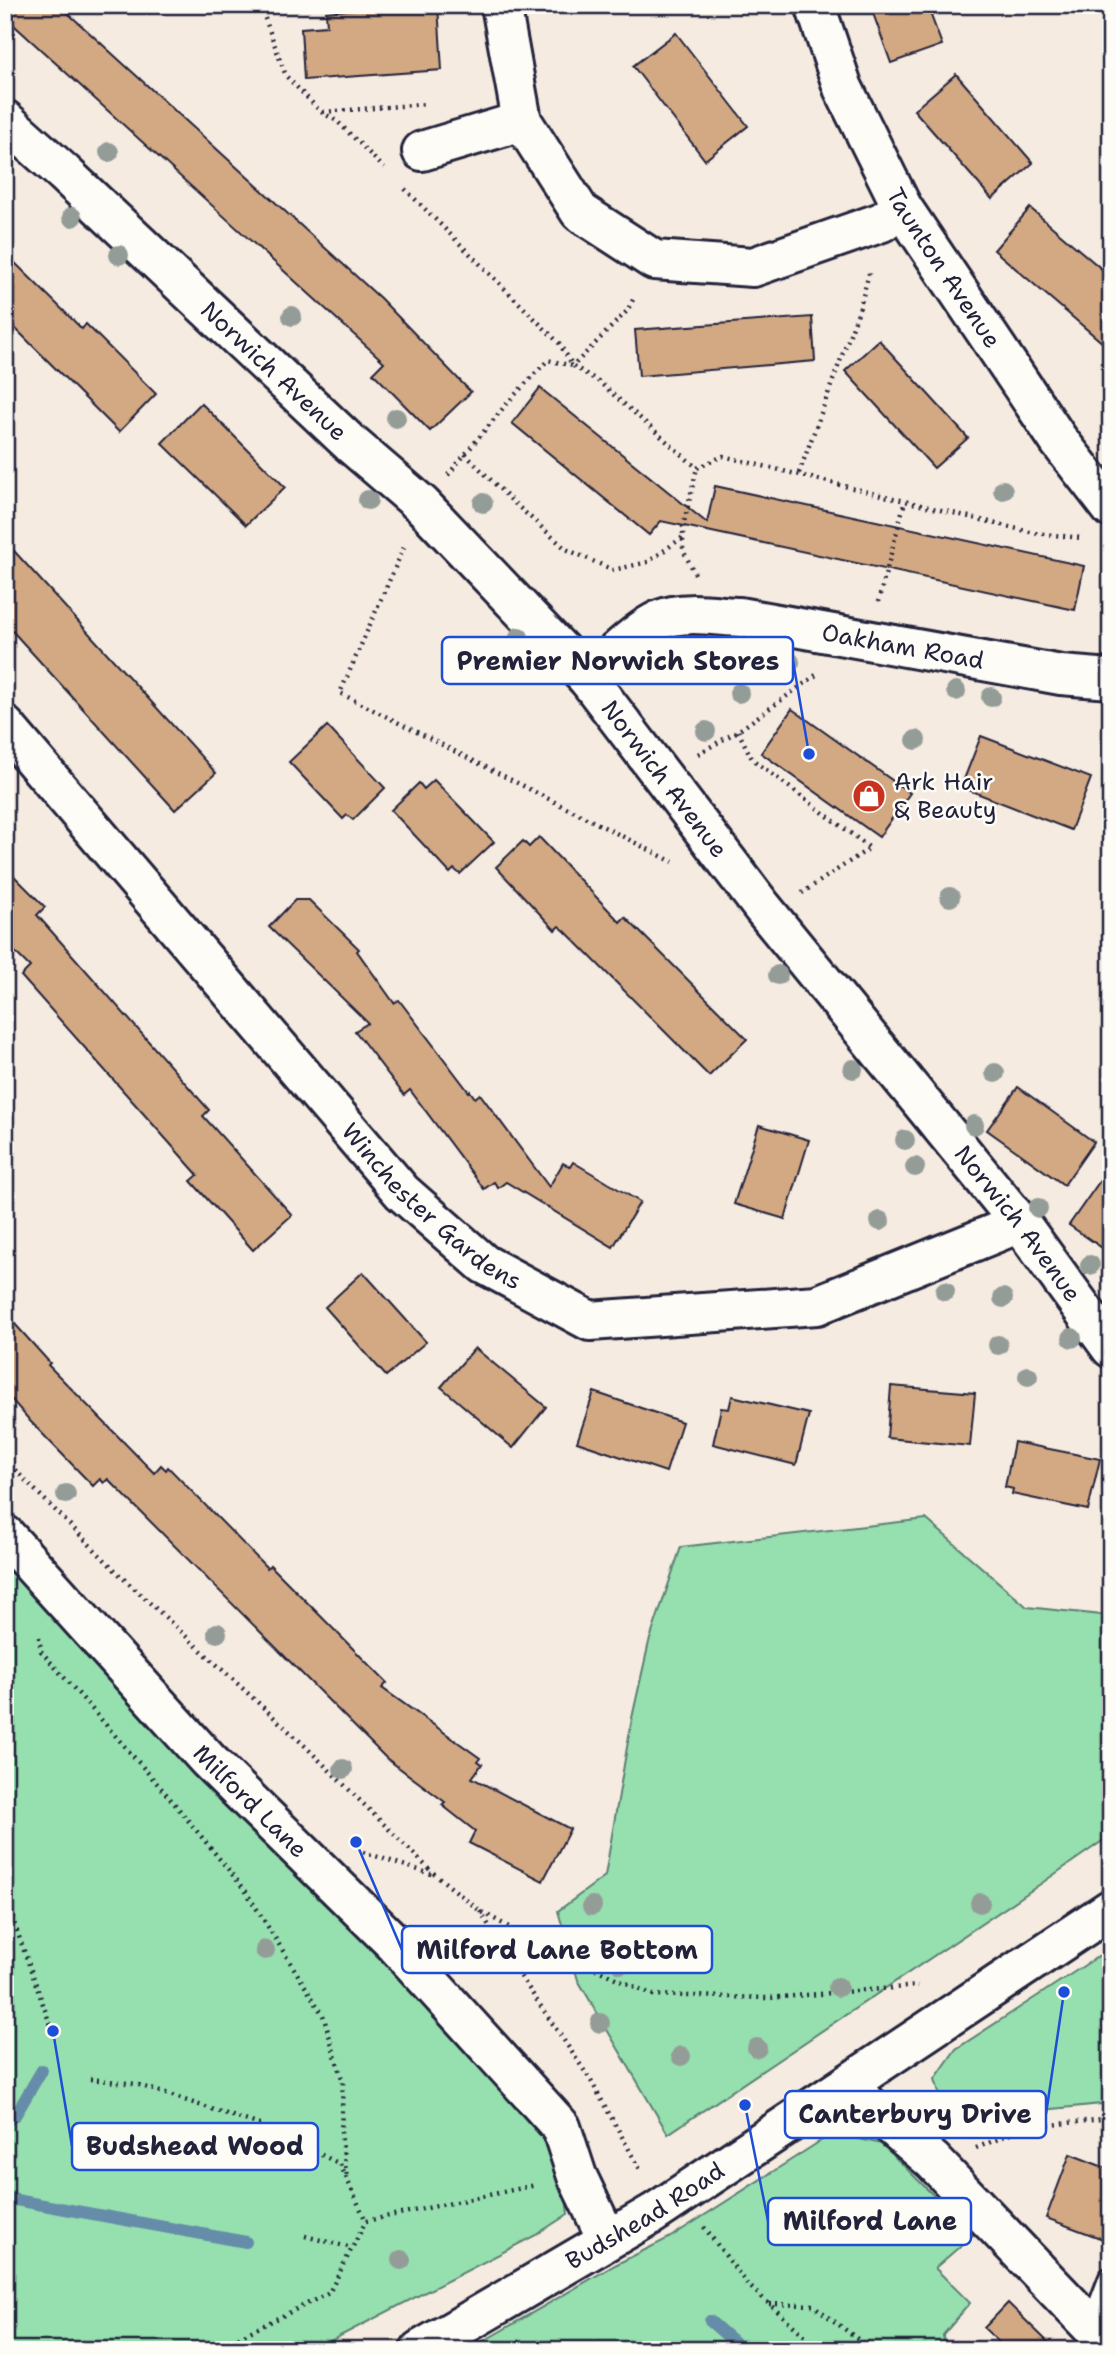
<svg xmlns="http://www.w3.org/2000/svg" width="1116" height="2355" viewBox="0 0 1116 2355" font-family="'Shantell Sans',sans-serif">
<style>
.green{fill:#96dfae;stroke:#5c8074;stroke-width:2}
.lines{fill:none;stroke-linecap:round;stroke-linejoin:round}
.stream{stroke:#658da9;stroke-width:12}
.building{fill:#d3a984;stroke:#22223b;stroke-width:2}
.service-casing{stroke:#22223b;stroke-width:30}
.minor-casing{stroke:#22223b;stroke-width:44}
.tertiary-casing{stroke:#22223b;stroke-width:44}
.path{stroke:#22223b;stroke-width:4.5;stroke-dasharray:2 5;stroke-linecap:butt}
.service{stroke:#fdfcf7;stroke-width:24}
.minor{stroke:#fdfcf7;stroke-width:38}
.tertiary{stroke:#fdfcf7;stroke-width:38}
.tree{fill:#949c98}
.labels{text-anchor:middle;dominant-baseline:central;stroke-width:5;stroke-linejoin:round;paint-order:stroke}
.street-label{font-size:24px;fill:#22223b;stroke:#fdfcf7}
.poi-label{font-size:24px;fill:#22223b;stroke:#fdfcf7;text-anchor:start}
.leader{fill:none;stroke:#1d4ed8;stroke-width:2.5}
.callout-dot{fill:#1d4ed8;stroke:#fdfcf7;stroke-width:2.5}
.callout{fill:#fdfcf7;stroke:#1d4ed8;stroke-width:2.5}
.callout-label{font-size:26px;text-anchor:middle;font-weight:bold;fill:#22223b}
</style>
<rect width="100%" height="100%" fill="#f5ebe0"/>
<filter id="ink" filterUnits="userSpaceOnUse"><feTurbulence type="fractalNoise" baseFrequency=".0143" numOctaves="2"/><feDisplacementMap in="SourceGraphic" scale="14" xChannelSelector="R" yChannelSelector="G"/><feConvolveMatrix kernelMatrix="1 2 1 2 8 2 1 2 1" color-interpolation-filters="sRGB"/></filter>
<g filter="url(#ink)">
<g class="green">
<path d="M926,1519L1027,1607L1111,1616V1835L1026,1894L668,2134L578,1980L558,1911L605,1876L632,1718L649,1642L681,1547Z"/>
<path d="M5,1546L412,1982L522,2107L562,2164L568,2214L536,2235L313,2350H5Z"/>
<path d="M1111,1948V2103L973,2117L945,2113L935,2079L956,2049Z"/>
<path d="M833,2133L882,2144L973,2235L935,2268L970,2303L943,2335L944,2350H468L615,2265L669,2238Z"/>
</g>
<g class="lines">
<g class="stream">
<path d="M5,2123L16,2114L42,2070"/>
<path d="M5,2198L246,2242"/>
<path d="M710,2321L743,2350"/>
</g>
</g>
<g class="building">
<path d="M5,5H59L380,298L471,392L430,431L373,373L384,362L5,17Z"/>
<path d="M400,5H438L442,70L304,80L301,28L327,26L326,12Z"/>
<path d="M870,5H927L942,45L891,63Z"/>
<path d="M676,33L748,126L705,160L633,66Z"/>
<path d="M956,74L1033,163L992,199L914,110Z"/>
<path d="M1030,208L1111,277V350L994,250Z"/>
<path d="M5,253L82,329L86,324L156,394L119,432L5,318Z"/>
<path d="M812,317L815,361L639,376L635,330Z"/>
<path d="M879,340L968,438L934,468L845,371Z"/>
<path d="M540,388L707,523L715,486L1084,566L1075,610L661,521L649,535L512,423Z"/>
<path d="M201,403L285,487L246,525L162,443Z"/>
<path d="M5,541L216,773L175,810L5,623Z"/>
<path d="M792,709L910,793L879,837L761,753Z"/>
<path d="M327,726L385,788L353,820L347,815L343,819L289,762Z"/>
<path d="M981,736L1091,778L1071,830L961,787Z"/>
<path d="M434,780L494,842L460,874L454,869L450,873L391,810L419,783L424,789Z"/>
<path d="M539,837L620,922L625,917L747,1039L709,1076L565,931L559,926L555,930L496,867L523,841L529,847Z"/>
<path d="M5,867L45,907L37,915L209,1110L203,1116L292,1215L253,1250L191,1181L198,1175L21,976L30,967L7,944L5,945Z"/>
<path d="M295,900H309L359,949L357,951L394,1003L399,1000L469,1092L470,1091L475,1098L480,1094L549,1187L563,1163L570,1167L573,1162L640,1202L613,1247L506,1182L498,1188L494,1182L484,1189L410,1090L404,1095L355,1031L368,1023L269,927Z"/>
<path d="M1018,1087L1094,1142L1064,1185L987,1130Z"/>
<path d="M759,1125L809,1140L785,1219L734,1204Z"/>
<path d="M1111,1165V1254L1069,1225Z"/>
<path d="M363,1272L426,1342L386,1376L325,1307Z"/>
<path d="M5,1313L50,1363L48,1365L154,1473L161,1465L166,1470L168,1467L267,1568L270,1565L387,1683L382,1688L480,1758L478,1761L482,1764L472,1778L570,1829L543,1881L469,1843L475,1831L442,1805L445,1802L386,1758L108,1479L104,1483L100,1479L93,1486L31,1422L5,1392Z"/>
<path d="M475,1348L546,1407L513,1448L441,1387Z"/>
<path d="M891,1386L975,1393L970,1446L887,1438Z"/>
<path d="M594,1392L682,1422L666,1472L577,1442Z"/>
<path d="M732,1396L809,1414L796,1465L713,1444L721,1408L729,1409Z"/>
<path d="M1014,1442L1100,1459L1088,1510L1012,1494L1013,1489L1005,1487Z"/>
<path d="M1070,2154L1111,2170V2242L1046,2218Z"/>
<path d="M1008,2303L1056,2350H1007L984,2328Z"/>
</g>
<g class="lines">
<defs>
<path id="service" d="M1092,2330L1111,2280"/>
<g id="minor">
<path d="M501,5L522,121L580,212L654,260L753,267L882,222L902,207"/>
<path id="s1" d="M815,5L843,88L902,207L1059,441L1111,508"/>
<path id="s2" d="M5,120L64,173L351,444L422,505L588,679L762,907L1020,1223L1111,1348"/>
<path d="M422,151L522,121"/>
<path id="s3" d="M588,679C606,661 639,628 662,619C683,610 717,616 739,617L1061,675L1111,679"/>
<path id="s4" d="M5,726L402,1192L484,1264L590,1321L817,1305L1020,1223"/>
<path id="s5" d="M5,1535L208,1760L395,1944L561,2127L577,2176L607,2239"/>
<path d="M846,2086L933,2161L1111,2347"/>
</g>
<g id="tertiary">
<path id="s6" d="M420,2350L654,2213L1111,1909"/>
</g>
</defs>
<use href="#service" class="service-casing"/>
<use href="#minor" class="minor-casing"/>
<use href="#tertiary" class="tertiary-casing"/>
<g class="path">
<path d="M260,5L286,76L321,112L337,121L384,168"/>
<path d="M323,112L426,104"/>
<path d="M405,189L559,343L573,366L598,381L697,468L723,456L1034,533L1082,538"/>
<path d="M465,454L512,501L566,549L613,570L648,562L683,537"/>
<path d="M799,473L860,307L870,270"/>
<path d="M448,475L509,401L548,360L573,366L627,311L635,296"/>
<path d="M404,547L340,693L673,862"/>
<path d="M695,574L683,550V527L697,468"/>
<path d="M878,602L905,501"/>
<path d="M738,731L752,759L870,848L802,893"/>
<path d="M698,754L738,731L819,673"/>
<path d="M5,1460L126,1581L304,1745L431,1871L480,1911L538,1943L653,1995L769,1998L918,1986"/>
<path d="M39,1637L41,1651L169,1797L245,1890L323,2015L343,2082L341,2134L347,2179"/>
<path d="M363,1852L434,1875"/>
<path d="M5,1897L56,2041"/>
<path d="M480,1911L515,1968L590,2079L641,2171"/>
<path d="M90,2079L136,2084L260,2125L340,2164L366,2221"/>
<path d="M976,2148L1025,2128L1111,2118"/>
<path d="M366,2221L536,2185"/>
<path d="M704,2227L747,2284L805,2336L816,2350"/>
<path d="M305,2236L352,2248"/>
<path d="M769,2304L813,2305L872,2350"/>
<path d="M213,2350L329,2293L366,2221"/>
</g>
<use href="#service" class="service"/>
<use href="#minor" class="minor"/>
<use href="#tertiary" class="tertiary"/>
</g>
<g class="tree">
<circle cx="109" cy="152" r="10"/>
<circle cx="72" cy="217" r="10"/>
<circle cx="119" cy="255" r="10"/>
<circle cx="292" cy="316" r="10"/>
<circle cx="396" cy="418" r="10"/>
<circle cx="1003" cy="490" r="10"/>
<circle cx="368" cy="500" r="10"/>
<circle cx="483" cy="503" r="10"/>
<circle cx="519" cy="637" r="10"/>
<circle cx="790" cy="662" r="10"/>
<circle cx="956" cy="691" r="10"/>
<circle cx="739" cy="693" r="10"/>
<circle cx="991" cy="697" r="10"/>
<circle cx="706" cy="731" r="10"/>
<circle cx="916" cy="740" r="10"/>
<circle cx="950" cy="897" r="10"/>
<circle cx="778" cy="975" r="10"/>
<circle cx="853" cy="1069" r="10"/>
<circle cx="995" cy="1073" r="10"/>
<circle cx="974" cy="1125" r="10"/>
<circle cx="905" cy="1140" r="10"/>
<circle cx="915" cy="1167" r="10"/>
<circle cx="1038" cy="1208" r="10"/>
<circle cx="880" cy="1221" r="10"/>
<circle cx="1090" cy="1265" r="10"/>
<circle cx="945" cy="1291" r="10"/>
<circle cx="1003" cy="1298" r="10"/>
<circle cx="1072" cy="1338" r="10"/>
<circle cx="998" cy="1345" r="10"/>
<circle cx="1028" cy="1376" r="10"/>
<circle cx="66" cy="1494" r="10"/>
<circle cx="217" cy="1633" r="10"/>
<circle cx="343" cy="1769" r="10"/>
<circle cx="980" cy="1903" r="10"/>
<circle cx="592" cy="1906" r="10"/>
<circle cx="265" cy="1950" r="10"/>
<circle cx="621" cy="1964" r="10"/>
<circle cx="838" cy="1987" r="10"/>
<circle cx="600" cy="2023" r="10"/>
<circle cx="757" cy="2048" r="10"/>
<circle cx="681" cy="2056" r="10"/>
<circle cx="401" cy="2260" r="10"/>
</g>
</g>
<defs>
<symbol id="shop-disc" viewBox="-11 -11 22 22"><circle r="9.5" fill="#c8321e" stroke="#fdfcf7"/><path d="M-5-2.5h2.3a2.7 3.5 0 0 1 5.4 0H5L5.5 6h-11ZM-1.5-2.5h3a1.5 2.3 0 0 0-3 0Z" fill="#fff"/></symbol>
</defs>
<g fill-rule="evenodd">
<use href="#shop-disc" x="850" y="777" width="38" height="38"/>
</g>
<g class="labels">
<g class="street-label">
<text stroke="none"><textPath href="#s1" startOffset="294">Taunton Avenue</textPath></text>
<text stroke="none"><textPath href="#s2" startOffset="368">Norwich Avenue</textPath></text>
<text stroke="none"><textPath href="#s3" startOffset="340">Oakham Road</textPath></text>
<text stroke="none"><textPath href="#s2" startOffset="934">Norwich Avenue</textPath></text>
<text stroke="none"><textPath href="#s4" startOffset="644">Winchester Gardens</textPath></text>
<text stroke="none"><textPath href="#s2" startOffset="1502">Norwich Avenue</textPath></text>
<text stroke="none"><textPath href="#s5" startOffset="362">Milford Lane</textPath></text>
<text stroke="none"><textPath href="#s6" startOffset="262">Budshead Road</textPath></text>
</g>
<g class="poi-label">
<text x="894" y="782">Ark Hair<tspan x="894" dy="28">&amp; Beauty</tspan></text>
</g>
</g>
<path class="leader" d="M809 754L793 661M356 1842L402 1950M1064 1992L1046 2114M53 2031L72 2146M745 2105L768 2221"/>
<g class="callout-dot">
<circle cx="809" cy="754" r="7"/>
<circle cx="356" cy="1842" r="7"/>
<circle cx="1064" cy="1992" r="7"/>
<circle cx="53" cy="2031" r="7"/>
<circle cx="745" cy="2105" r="7"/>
</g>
<g class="callout">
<rect x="442" y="637" width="351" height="47" rx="7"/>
<rect x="402" y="1926" width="310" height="47" rx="7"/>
<rect x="785" y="2091" width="261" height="47" rx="7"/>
<rect x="72" y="2123" width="246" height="47" rx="7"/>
<rect x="768" y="2198" width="203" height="47" rx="7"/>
</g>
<g class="callout-label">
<text x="618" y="670">Premier Norwich Stores</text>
<text x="557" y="1959">Milford Lane Bottom</text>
<text x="915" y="2123">Canterbury Drive</text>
<text x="195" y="2155">Budshead Wood</text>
<text x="870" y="2230">Milford Lane</text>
</g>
<rect width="1116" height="2355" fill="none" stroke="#fdfcf7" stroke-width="28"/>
<rect x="14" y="14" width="1088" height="2327" fill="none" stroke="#22223b" stroke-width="2.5" filter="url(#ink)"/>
</svg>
